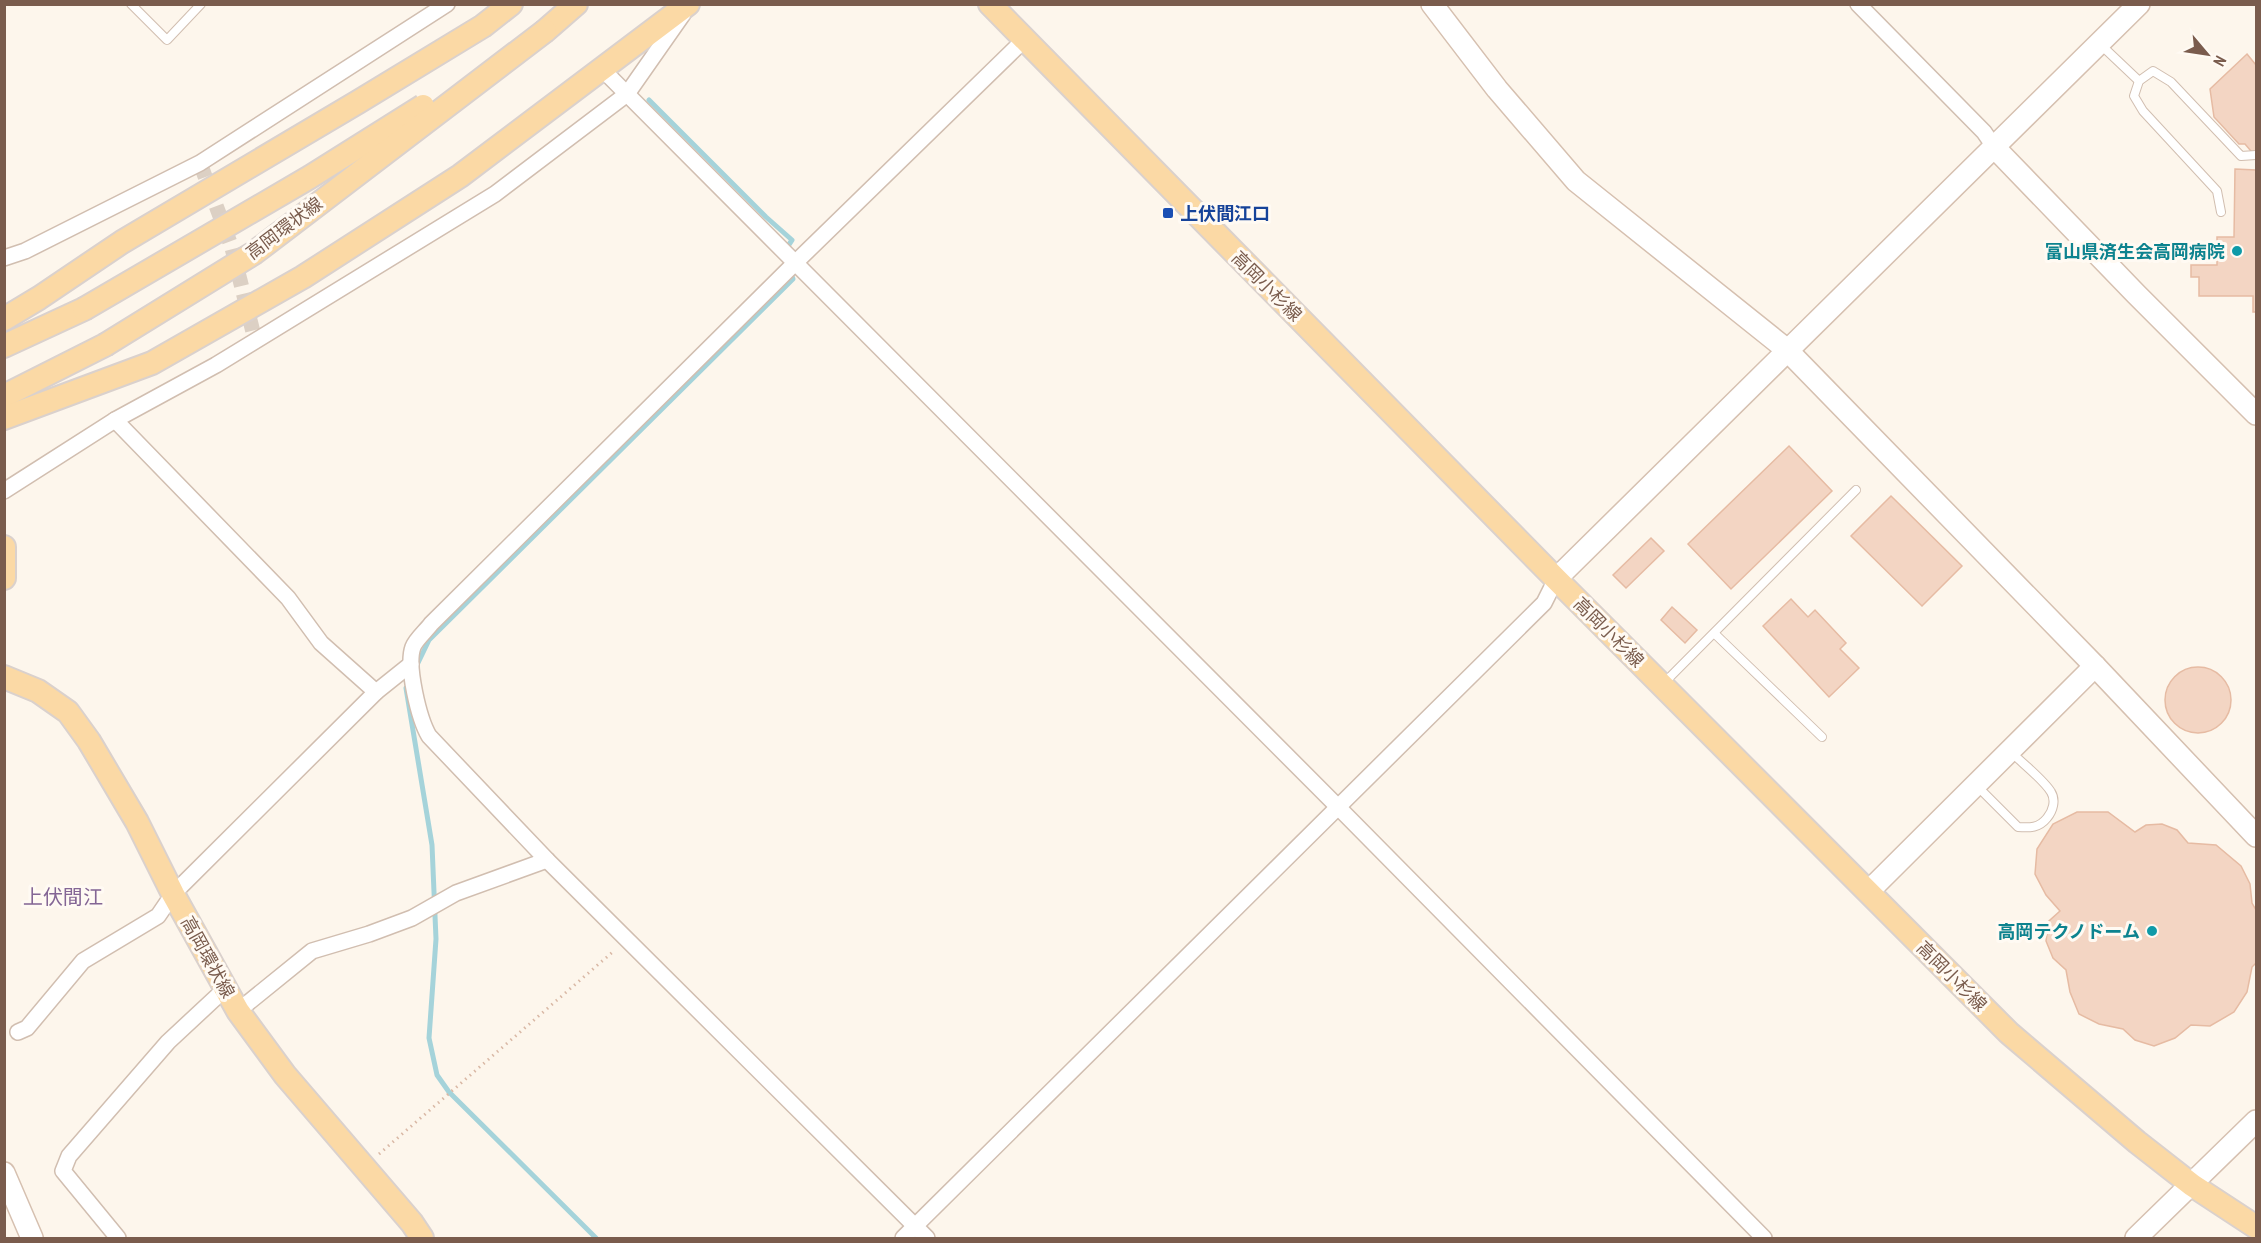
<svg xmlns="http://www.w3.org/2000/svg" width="2261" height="1243" viewBox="0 0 2261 1243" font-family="'PT Sans Narrow','Noto Sans JP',sans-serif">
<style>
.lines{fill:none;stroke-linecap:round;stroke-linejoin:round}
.stream{stroke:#a5d3da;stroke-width:5}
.building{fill:#f3d5c3;stroke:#e6bba3;stroke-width:1.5}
.street-tunnel{stroke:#dcd0c4;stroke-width:15;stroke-dasharray:15 8;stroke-linecap:butt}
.lane-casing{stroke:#d1beb0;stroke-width:10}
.street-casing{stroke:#d1beb0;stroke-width:18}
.secondary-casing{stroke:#d6c0b0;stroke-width:24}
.primary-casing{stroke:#dad1cd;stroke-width:26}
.path{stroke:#d9b8a5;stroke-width:3;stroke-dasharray:1.5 4.5;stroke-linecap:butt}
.lane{stroke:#fff;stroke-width:8}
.street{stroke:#fff;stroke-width:15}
.secondary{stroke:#fff;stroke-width:21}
.primary{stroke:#fbd9a5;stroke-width:22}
.primary-bridge-casing{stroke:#dad1cd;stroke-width:26;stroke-linecap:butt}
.primary-bridge{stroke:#fbd9a5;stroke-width:22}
.transit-dot{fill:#1a4fb4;stroke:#fffaf3;stroke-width:2}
.culture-dot{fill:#0f9aa8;stroke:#fffaf3;stroke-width:2}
.labels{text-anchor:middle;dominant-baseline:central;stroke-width:6;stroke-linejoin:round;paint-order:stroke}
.transit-label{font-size:18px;font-weight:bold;fill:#164399;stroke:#fffaf3;text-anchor:start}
.street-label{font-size:18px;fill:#7a5c4d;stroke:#fffaf3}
.culture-label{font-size:18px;font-weight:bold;fill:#0d838f;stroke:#fffaf3;text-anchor:end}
.neighbourhood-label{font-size:20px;fill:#846695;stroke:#fffaf3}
</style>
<rect width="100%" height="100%" fill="#fdf6ec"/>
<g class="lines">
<g class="stream">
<path d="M649,100L766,217L792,240L786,249"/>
<path d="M416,667L429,640L793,279L790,270"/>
<path d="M406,688L432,845L436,939L429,1038L437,1075L449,1092L596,1238"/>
</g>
</g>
<g class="building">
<path d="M2247,54L2256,65V157L2245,144H2239L2214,117L2210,89Z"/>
<path d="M2235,169L2256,170V312H2253V296H2199V277H2191V265H2217V237H2234Z"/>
<path d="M1789,446L1832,491L1731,589L1688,544Z"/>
<path d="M1891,496L1962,566L1922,606L1851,536Z"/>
<path d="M1651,538L1664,551L1626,588L1613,575Z"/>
<path d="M1791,599L1808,617L1815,610L1846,643L1840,649L1859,668L1829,697L1763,626Z"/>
<path d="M1672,607L1697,630L1685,643L1661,620Z"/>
<circle cx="2198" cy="700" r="33"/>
<path d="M2077,812H2108L2135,832L2146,825L2162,824L2177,830L2188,843L2216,845L2241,866L2250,884L2252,903L2256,910V963L2252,967L2247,992L2234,1012L2210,1026L2191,1025L2175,1038L2154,1046L2135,1040L2123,1029L2099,1024L2079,1014L2070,992L2066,970L2053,958L2046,941L2049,921L2060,911L2046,895L2035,874L2037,849L2053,824Z"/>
</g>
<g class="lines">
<path class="street-tunnel" d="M200,163L232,248L255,340"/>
<defs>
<g id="lane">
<path d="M131,4L167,40L201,4"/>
<path d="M2101,45L2139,81"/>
<path d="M2221,212L2217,191L2143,111L2134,96L2139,81L2153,71L2171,82L2241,156L2256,155"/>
<path d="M1715,634L1822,737"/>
<path d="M1663,684L1856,490"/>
<path d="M1976,785L2018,827C2030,828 2039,828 2047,818C2053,811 2056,800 2051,792C2044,780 2021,762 2011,752"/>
</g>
<g id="street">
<path d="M1858,4L1984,132L1995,148"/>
<path d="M603,70L1338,807L1764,1238"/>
<path d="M4,258L25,251L200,163L447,4"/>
<path d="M115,420L288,598L321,643L376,692"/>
<path d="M4,491L115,420L216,365L495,194L627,94L683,14"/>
<path d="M238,1011L312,951L369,934L412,918L456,893L547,860"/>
<path d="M18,1032L27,1028L83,961L158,916L173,894L376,692L411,664"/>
<path d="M118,1238L63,1171L69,1156L168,1042L226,988"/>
<path d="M903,1238L1544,603L1556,579"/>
<path d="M927,1238L547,860L429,736C419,719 406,666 413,647C416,639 426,631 431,624L796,262L1024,40"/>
</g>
<g id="secondary">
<path d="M1432,4L1497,89L1576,181L1786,349L2095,666L2256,836"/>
<path d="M1995,148L2136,294L2256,414"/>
<path d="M1556,579L2139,4"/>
<path d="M1869,891L2095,666"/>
<path d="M4,1173L32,1238"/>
<path d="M2136,1238L2256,1121"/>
</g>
<g id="primary">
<path d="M990,4L1556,579L2009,1033L2137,1142L2192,1185L2256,1227"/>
<path d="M545,31L576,4"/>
<path d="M4,319L39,298L122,242L358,102L483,26L511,4"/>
<path d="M4,346L84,309"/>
<path d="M4,396L105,345"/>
<path d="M4,418L152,363L303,277L460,176L688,4"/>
<path d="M4,547V578"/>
<path d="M4,677L38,691L68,712L89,741L137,822L173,894L238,1011L285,1075L412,1223L422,1238"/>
</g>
</defs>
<use href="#lane" class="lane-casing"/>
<use href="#street" class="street-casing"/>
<use href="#secondary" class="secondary-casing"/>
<use href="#primary" class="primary-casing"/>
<path class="path" d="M379,1154L615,950"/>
<use href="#lane" class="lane"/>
<use href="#street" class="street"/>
<use href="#secondary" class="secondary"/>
<use href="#primary" class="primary"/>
<defs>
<g id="primary-bridge">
<path d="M84,309L310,177L423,106"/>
<path d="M105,345L254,253L545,31"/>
</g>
</defs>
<use href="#primary-bridge" class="primary-bridge-casing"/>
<use href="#primary-bridge" class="primary-bridge"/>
</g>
<rect class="transit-dot" x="1162" y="207" width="12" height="12" rx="3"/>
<g class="culture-dot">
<circle cx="2237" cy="251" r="6"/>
<circle cx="2152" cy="931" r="6"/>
</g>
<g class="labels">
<g class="transit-label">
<text x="1180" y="213">上伏間江口</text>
</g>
<g class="street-label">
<text transform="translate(284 228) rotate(-37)">高岡環状線</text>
<text transform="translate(1267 286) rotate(45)">高岡小杉線</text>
<text transform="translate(1609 632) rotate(45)">高岡小杉線</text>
<text transform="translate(208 957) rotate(61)">高岡環状線</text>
<text transform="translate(1952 976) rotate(45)">高岡小杉線</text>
</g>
<g class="culture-label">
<text x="2225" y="251">富山県済生会高岡病院</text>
<text x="2140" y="931">高岡テクノドーム</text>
</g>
<g class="neighbourhood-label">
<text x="63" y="897">上伏間江</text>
</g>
</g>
<rect width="2261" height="1243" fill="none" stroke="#7a5c4d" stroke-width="12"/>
<g transform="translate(2207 54) rotate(119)" stroke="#fffaf3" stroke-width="4.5" paint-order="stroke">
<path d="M0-4.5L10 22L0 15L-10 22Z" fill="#7a5c4d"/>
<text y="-9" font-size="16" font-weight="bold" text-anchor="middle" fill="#7a5c4d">N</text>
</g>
</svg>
